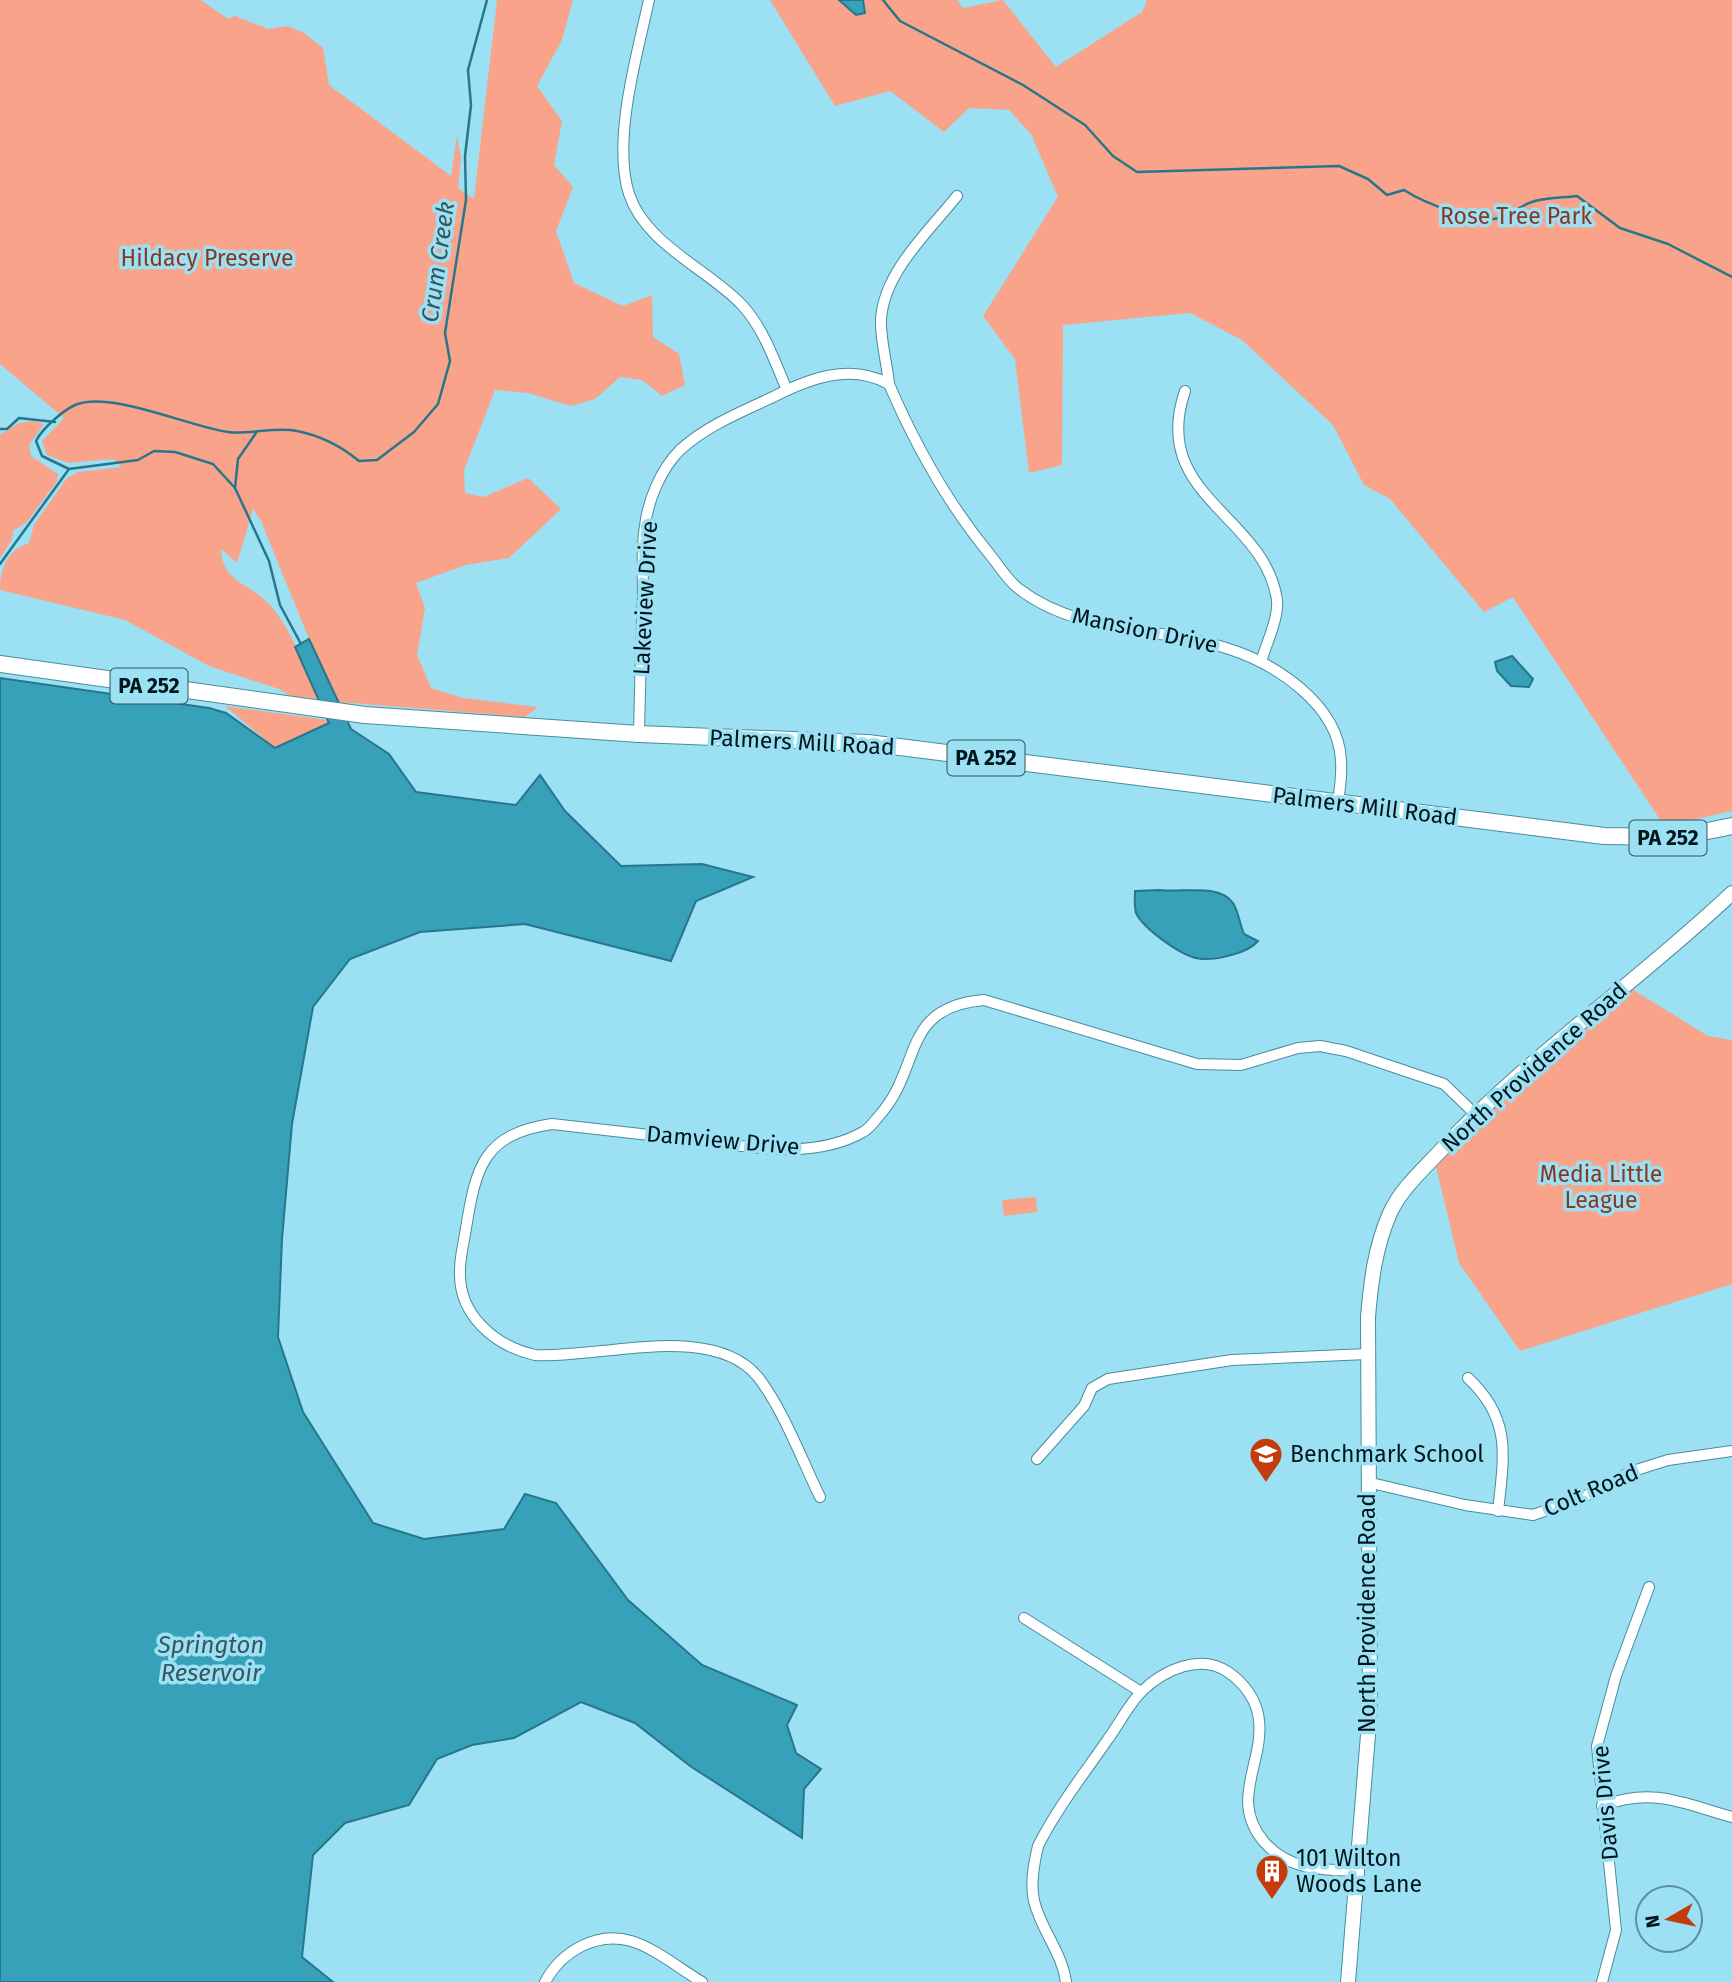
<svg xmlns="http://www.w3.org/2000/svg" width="1732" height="1982" viewBox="0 0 1732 1982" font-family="'Fira Sans',sans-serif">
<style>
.green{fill:#f9a38a}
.water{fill:#37a1ba;stroke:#26778b;stroke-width:2}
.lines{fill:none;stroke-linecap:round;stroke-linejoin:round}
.stream{stroke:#26778b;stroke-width:2.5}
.minor-casing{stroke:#488c9d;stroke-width:12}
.secondary-casing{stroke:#488c9d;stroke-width:16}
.primary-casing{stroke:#488c9d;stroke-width:18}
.minor{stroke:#fff;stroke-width:10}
.secondary{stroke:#fff;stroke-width:14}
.primary{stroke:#fff;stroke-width:16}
.labels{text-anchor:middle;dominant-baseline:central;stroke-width:7;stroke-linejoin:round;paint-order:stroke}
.shield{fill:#9ce0f3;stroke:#2f535c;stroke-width:2}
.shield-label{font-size:21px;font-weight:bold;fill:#00161c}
.park-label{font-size:23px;fill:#8a3720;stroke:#9ce0f3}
.street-label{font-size:23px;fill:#00161c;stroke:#9ce0f3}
.poi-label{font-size:23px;fill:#00161c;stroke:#9ce0f3;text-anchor:start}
.water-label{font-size:24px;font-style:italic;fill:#37565f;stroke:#9ce0f3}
</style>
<rect width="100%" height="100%" fill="#9ce0f3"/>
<g class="green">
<path d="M0,0H201L228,19L235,16L268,29L288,26L304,33L323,48L329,85L451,176L457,136L461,158L458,188L474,199L497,0H573L562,40L537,86L562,121L554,165L573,187L556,231L574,283L623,306L652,295L653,337L679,354L685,385L662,396L642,380L620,377L595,399L571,406L528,393L495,390L464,470L465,493L484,497L528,478L561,509L509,558L466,565L416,583L425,608L417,655L431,688L463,698L538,707L525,717L339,702L309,639L261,521L253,509L237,563L221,549C222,582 249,583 268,603C292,628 304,667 318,699L290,696L279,689L209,666L125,620L0,590C0,569 7,550 29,543L34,525L67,478L78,472L122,467L113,459L68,463L47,455L42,441L64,418L0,364Z"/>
<path d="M770,0H957L963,8L1003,0L1056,67L1142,12L1147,0H1732V811L1679,823L1661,821L1513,597L1484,612L1390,499L1364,485L1333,425L1242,340L1190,313L1063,325L1062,465L1029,473L1015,359L983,316L1058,197L1031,134L1009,110L969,108L944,132L890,91L835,106Z"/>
<path d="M33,421L44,424L29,445L31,456L58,474L57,481L27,522L13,531L12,540L0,558V435L19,423Z"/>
<path d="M225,706L327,720L329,724L275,748Z"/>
<path d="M1630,988L1708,1036L1732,1040V1284L1520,1351L1459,1263L1434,1158Z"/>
<path d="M1036,1197L1037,1212L1004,1216L1002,1200Z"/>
</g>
<g class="water">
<path d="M839,0H863L865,13L856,15Z"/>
<path d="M309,639L351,729L389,754L416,792L516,805L540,775L565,811L621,866L702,864L753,877L696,901L671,961L525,924L420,932L350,959L313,1007L292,1124L282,1239L278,1337L303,1412L373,1523L424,1539L504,1529L525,1494L556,1503L628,1600L702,1665L797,1705L787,1725L796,1753L821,1769L804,1789L802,1838L690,1766L635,1723L581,1702L514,1738L472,1745L437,1759L409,1805L345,1823L313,1855L302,1957L333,1982H0V678L209,708L226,713L275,748L329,723L295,647Z"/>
<path d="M1512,656L1533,679L1529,687L1511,686L1497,671L1495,662Z"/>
<path d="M1160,890C1183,893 1219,883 1233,903C1238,910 1240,925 1244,934L1258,941C1248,953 1218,960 1202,959C1183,958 1144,929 1136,913C1134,906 1135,898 1135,891Z"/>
</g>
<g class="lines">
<g class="stream">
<path d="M883,0L900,21L1023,85L1085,125L1113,156L1137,172L1339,166L1368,179L1387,195L1404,190C1424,203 1477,224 1500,218C1510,216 1519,207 1529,203C1543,197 1562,198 1577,196L1620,228L1668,244L1732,277"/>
<path d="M0,429H7L19,418L55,422"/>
<path d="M256,433L238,459L235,488L269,561L280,605L301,644"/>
<path d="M235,488L213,464L175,452L154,451L138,460L69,469L42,456L36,441C42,429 62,411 75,405C110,390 190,427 228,432C250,435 276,426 297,431C322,436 341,446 359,461L377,460L414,432L438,404L450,361L445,333L466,200L465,156L471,105L468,70L487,0"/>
<path d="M0,564L69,469"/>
</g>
<defs>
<g id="minor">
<path d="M649,0C637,55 612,140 629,194C646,245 708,269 742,305C764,329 774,360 787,390"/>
<path d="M889,384C916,447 948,504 991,556C1000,567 1008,581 1019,589C1079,635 1157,626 1226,648C1275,663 1338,704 1341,760C1342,774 1340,789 1338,802"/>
<path d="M1185,391C1149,496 1265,515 1277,600C1279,618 1266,644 1261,662"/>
<path d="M639,734C640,688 641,642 643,596C643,573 641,549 645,526C648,500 661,469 680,450C706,426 741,412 773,397C810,378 850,363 889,384C887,363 880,339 881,319C884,272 929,231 957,196"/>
<path d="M1468,1378C1512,1419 1504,1456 1498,1511"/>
<path d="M1037,1459L1084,1406L1092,1388L1108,1379L1232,1360L1367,1354"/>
<path d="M1367,1482L1465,1505L1533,1515L1582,1498L1630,1472L1668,1460L1732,1451"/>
<path d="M820,1497C801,1458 784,1411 758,1377C712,1321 598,1359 535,1355C495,1346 458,1315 460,1270C460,1256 464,1242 466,1228C476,1166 484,1134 552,1124C596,1129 640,1134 685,1139C742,1145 810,1162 863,1132C869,1129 874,1122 878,1117C923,1069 899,1007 984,1000L1197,1064L1241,1065L1298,1048L1320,1046L1346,1051L1444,1084L1475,1114"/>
<path d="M1024,1618L1141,1692"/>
<path d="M1602,1806C1653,1787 1682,1803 1732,1817"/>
<path d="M545,1982C561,1952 596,1931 631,1941C655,1948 680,1969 702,1982"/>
<path d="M1066,1982C1062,1952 1041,1930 1034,1901C1030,1883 1034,1863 1038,1846C1057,1808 1084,1774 1108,1739C1119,1724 1129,1704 1142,1691C1164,1670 1200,1653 1228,1672C1244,1683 1257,1700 1259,1720C1264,1764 1228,1801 1265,1843C1290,1871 1325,1870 1359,1871"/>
<path d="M1602,1982L1616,1930L1597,1746L1616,1676L1649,1587"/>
</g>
<path id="secondary" d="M1348,1982L1370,1710L1368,1317C1371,1282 1375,1247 1390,1213C1402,1187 1425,1168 1444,1147C1532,1054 1639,981 1732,893"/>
<path id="primary" d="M0,664L365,715L639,734L868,743L1604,836L1677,837L1732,826"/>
</defs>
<use href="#minor" class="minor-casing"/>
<use href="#secondary" class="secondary-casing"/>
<use href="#primary" class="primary-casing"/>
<use href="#minor" class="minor"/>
<use href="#secondary" class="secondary"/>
<use href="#primary" class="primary"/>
</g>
<defs>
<symbol id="school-pin" viewBox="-11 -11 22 30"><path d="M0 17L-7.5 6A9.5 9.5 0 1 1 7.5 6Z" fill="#c43c0b" stroke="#9ce0f3"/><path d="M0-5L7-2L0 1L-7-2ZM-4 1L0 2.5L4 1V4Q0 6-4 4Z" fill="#fff"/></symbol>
<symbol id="building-pin" viewBox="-11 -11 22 30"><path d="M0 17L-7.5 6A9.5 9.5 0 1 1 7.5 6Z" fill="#c43c0b" stroke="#9ce0f3"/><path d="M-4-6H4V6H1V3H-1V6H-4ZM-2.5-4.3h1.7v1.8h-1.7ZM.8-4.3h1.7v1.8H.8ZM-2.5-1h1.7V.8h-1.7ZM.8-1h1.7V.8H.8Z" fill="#fff"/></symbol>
</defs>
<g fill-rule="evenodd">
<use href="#school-pin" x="1247" y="1435" width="38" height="52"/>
<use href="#building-pin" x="1253" y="1852" width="38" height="52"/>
</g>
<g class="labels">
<g class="shield">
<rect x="110.5" y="668.5" width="77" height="35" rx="5"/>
<rect x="947.5" y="740.5" width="77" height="35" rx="5"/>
<rect x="1629.5" y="820.5" width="77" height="35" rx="5"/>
</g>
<g class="shield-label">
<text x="149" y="686">PA 252</text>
<text x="986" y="758">PA 252</text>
<text x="1668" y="838">PA 252</text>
</g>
<g class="park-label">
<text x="1516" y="216">Rose Tree Park</text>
<text x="207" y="258">Hildacy Preserve</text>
<text x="1601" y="1174">Media Little<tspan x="1601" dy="26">League</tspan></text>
</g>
<g class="street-label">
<text transform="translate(645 598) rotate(-87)">Lakeview Drive</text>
<text transform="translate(1145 630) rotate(12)">Mansion Drive</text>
<text transform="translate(802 742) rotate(3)">Palmers Mill Road</text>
<text transform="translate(1365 806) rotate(7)">Palmers Mill Road</text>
<text transform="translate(1534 1067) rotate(-42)">North Providence Road</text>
<text transform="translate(723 1140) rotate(5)">Damview Drive</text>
<text transform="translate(1591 1490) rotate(-23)">Colt Road</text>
<text transform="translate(1367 1613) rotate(-90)">North Providence Road</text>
<text transform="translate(1605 1803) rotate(-95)">Davis Drive</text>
</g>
<g class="poi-label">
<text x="1290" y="1454">Benchmark School</text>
<text x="1296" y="1858">101 Wilton<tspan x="1296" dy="26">Woods Lane</tspan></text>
</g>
<g class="water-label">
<text transform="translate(438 262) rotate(-82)">Crum Creek</text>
<text x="211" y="1645">Springton<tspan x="211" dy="28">Reservoir</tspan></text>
</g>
</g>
<g transform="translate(1669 1919) rotate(261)"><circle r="33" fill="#9ce0f3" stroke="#5e8f9d" stroke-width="2"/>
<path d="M0-5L12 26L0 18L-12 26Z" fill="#c43c0b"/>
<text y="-10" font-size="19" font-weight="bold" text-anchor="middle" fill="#00161c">N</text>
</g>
</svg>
